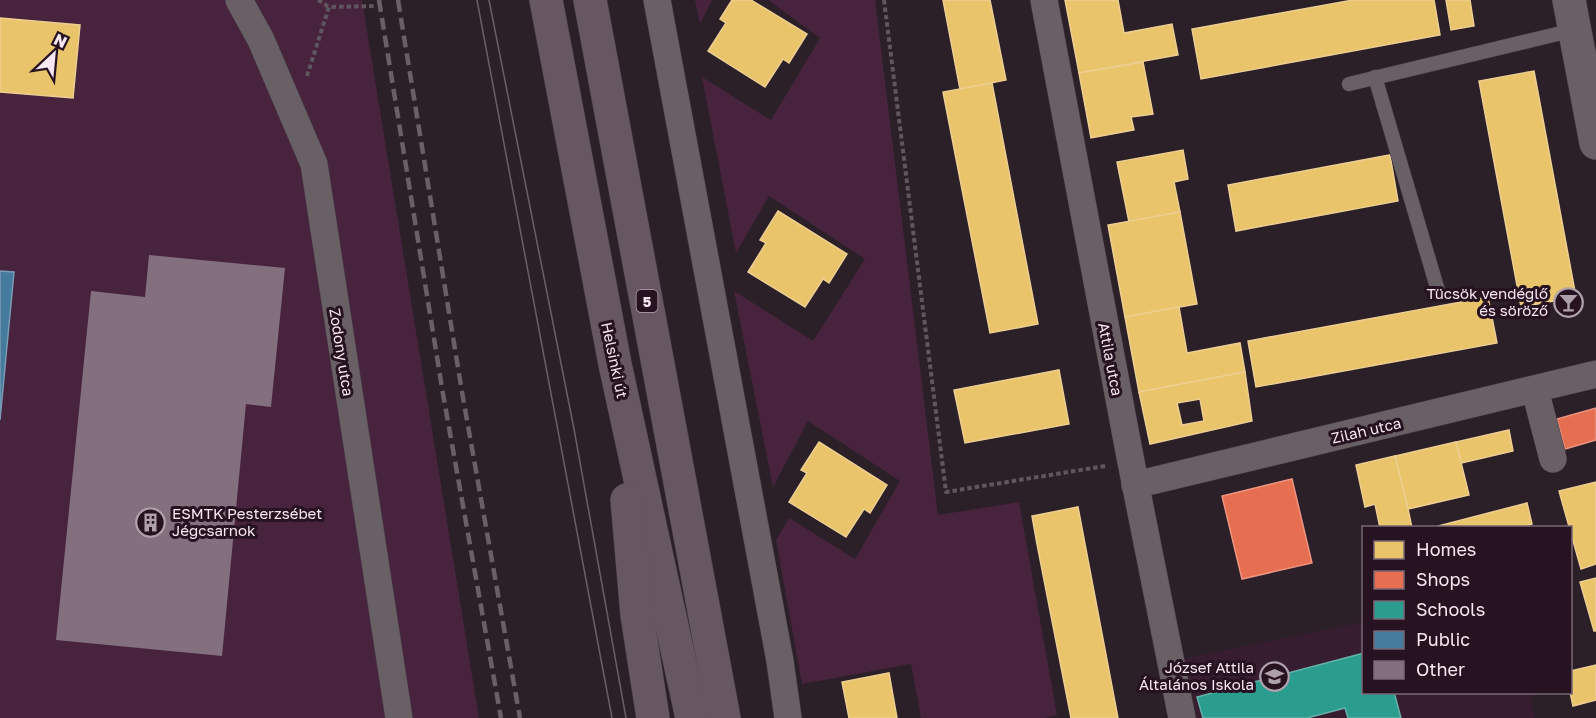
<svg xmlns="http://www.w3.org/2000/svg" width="1596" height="718" viewBox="0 0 1596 718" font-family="'Golos Text',sans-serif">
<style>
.built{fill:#361e30}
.green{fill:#47233e}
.homes{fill:#e9c46a;stroke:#edce92;stroke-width:1.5;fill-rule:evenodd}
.shops{fill:#e76f51;stroke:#ec9381;stroke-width:1.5}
.schools{fill:#2a9d8f;stroke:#67b3ac;stroke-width:1.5}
.public{fill:#457b9d;stroke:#7a9bb6;stroke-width:1.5}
.building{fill:#836f7e}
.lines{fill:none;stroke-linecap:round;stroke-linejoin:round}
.lane-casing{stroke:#483e45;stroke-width:15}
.street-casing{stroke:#483e45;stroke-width:28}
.secondary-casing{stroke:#483e45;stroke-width:34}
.primary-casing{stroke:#483e45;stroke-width:34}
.path{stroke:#60575e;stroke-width:4;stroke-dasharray:4.5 3;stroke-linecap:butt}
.lane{stroke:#696066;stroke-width:14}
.street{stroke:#696066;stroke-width:27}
.secondary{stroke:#696066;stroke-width:33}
.primary{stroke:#665762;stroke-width:33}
.tram{stroke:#686066;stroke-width:1.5}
.rail{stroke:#686066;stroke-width:4.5;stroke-dasharray:12 6;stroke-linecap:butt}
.labels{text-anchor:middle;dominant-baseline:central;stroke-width:6;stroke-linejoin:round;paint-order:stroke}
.shield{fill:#261220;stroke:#b8a7b2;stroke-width:1.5}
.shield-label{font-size:14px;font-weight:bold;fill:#f6e7f1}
.poi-label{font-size:15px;fill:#f6e7f1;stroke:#261220;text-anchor:end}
.street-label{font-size:15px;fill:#f6e7f1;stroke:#261220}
</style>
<rect width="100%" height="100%" fill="#2b2028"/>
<path class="built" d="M1363,622L1364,692L1530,693L1535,718H1195L1182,659Z"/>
<g class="green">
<path d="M0,0H362L479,718H0Z"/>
<path d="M695,0H712L700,24Z"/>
<path d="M768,0H875L938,515L1019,502L1057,715L1045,718H921L911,664L802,684L776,540L789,518L855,559L900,481L808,421L773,487L734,291L813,341L865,259L769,196L736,253L702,77L771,120L820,38Z"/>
</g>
<g class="homes">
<path d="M732,0H751L807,34L789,63L783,59L765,87L708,51L726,23L720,19Z"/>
<path d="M943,0H990L1006,80L960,89Z"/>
<path d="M1065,0H1118L1124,33L1172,24L1178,55L1079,73Z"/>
<path d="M1353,0H1434L1440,35L1201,79L1192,29Z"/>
<path d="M1446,0H1470L1474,26L1451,30Z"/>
<path d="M0,18L80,25L73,98L0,92Z"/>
<path d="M1143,62L1153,114L1131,117L1134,130L1091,138L1079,73Z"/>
<path d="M1534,71L1576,297L1521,307L1479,81Z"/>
<path d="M992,83L1038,324L990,333L943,92Z"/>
<path d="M1183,150L1188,179L1174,182L1180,212L1129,222L1117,162Z"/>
<path d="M1390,155L1398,201L1236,231L1228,185Z"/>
<path d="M778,211L847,254L829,283L823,279L805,307L748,272L766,243L760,240Z"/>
<path d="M1180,212L1197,304L1125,317L1108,225Z"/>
<path d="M1488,297L1497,343L1256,387L1248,341Z"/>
<path d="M1179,307L1187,353L1240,343L1245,372L1139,392L1125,317Z"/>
<path d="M1059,370L1069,424L965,443L954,390Z"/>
<path d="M1245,372L1252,421L1150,444L1139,392ZM1200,399L1204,421L1182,425L1177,403Z"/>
<path d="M1509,430L1513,451L1461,463L1456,442Z"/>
<path d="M819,442L887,485L870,513L864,509L846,537L789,502L807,473L801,470Z"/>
<path d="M1456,442L1469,495L1408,509L1395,456Z"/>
<path d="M1395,456L1408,509L1412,528H1380L1375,504L1365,507L1356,465Z"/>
<path d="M1596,482V564L1581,569L1559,491Z"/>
<path d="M1527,503L1532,524L1519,528H1438V526Z"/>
<path d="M1078,507L1118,718H1071L1037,544L1032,516Z"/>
<path d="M1596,578V631H1594L1580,582Z"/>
<path d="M1596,665V700L1573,706L1570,692V671Z"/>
<path d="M889,673L897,718H849L842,682Z"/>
</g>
<g class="shops">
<path d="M1596,408V440L1565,449L1557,419Z"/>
<path d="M1292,479L1312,563L1242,579L1222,496Z"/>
</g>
<path class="schools" d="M1364,653V692H1394L1401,718H1348L1345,708L1307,718H1203L1197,697Z"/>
<path class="public" d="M0,271L14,272L0,420Z"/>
<path class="building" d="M149,255L285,268L271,407L246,404L222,656L56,640L91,291L145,297Z"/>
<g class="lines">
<defs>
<g id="lane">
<path d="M1375,77L1439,294"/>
<path d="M1349,84L1574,30"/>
</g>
<g id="street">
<path d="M239,0L261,40L314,164L399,718"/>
<path d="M657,0L780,661L788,718"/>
<path d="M1044,0L1131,462L1182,718"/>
<path d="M1535,390L1553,459"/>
<path d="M1135,485L1596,374"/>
</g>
<path id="secondary" d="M1569,0L1596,143"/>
<g id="primary">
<path d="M546,0L615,364L692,718"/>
<path d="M590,0L724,718"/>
<path d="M627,500L637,615L653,718"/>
</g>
</defs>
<use href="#lane" class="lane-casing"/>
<use href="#street" class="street-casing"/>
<use href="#secondary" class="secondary-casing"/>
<use href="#primary" class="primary-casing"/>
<g class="path">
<path d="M318,0L329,7"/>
<path d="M884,0L946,492L1105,466"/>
<path d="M307,76L329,7L376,6"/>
</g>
<use href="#lane" class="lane"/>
<use href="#street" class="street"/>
<use href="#secondary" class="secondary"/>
<use href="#primary" class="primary"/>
<g class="tram">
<path d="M477,0L612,718"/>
<path d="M489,0L574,429L626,718"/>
</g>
<g class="rail">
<path d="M379,0L443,394L501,718"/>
<path d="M398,0L462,392L520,718"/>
</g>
</g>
<defs>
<symbol id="bar-ring" viewBox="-11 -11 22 22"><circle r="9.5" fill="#261220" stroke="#afa1ab" stroke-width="1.5"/><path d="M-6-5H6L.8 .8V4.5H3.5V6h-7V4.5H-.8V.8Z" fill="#afa1ab"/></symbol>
<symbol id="building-ring" viewBox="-11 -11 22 22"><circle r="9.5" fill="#261220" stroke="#afa1ab" stroke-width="1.5"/><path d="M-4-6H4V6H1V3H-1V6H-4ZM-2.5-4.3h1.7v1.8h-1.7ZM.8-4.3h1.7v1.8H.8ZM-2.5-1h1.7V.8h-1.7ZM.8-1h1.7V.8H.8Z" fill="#afa1ab"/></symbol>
<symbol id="school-ring" viewBox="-11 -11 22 22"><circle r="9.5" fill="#261220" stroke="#afa1ab" stroke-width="1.5"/><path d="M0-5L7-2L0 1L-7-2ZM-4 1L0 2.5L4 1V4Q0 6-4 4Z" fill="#afa1ab"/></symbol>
</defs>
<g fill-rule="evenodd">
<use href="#bar-ring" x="1552" y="286" width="33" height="33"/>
<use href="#building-ring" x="134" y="506" width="33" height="33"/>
<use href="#school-ring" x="1258" y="660" width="33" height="33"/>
</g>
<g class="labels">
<rect class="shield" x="636.5" y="290" width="21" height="22" rx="4.5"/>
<g class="shield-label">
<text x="647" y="301">5</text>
</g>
<g class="poi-label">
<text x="1548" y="293">Tücsök vendéglő<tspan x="1548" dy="17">és söröző</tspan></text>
<text x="172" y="513" text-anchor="start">ESMTK Pesterzsébet<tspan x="172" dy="17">Jégcsarnok</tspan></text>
<text x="1254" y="667">József Attila<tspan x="1254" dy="17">Általános Iskola</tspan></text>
</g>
<g class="street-label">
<text transform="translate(342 352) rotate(81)">Zodony utca</text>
<text transform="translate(1111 359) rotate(79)">Attila utca</text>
<text transform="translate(615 360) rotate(78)">Helsinki út</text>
<text transform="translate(1366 430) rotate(-13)">Zilah utca</text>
</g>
</g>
<rect x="1362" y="526" width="210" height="168" fill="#261220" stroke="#796774" stroke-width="1.5"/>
<rect x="1374" y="541" width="30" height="18" fill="#e9c46a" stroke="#796774" stroke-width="1.5"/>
<text x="1416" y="556" font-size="18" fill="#f6e7f1">Homes</text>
<rect x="1374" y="571" width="30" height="18" fill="#e76f51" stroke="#796774" stroke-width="1.5"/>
<text x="1416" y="586" font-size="18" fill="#f6e7f1">Shops</text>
<rect x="1374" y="601" width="30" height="18" fill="#2a9d8f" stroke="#796774" stroke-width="1.5"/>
<text x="1416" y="616" font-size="18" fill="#f6e7f1">Schools</text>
<rect x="1374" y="631" width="30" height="18" fill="#457b9d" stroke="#796774" stroke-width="1.5"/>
<text x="1416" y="646" font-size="18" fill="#f6e7f1">Public</text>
<rect x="1374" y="661" width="30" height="18" fill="#836f7e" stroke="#796774" stroke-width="1.5"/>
<text x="1416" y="676" font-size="18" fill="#f6e7f1">Other</text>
<g transform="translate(54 54) rotate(26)" stroke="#261220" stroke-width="4.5" paint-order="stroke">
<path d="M0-4.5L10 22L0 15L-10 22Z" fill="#f6e7f1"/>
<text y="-9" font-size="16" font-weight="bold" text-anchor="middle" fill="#f6e7f1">N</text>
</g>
</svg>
